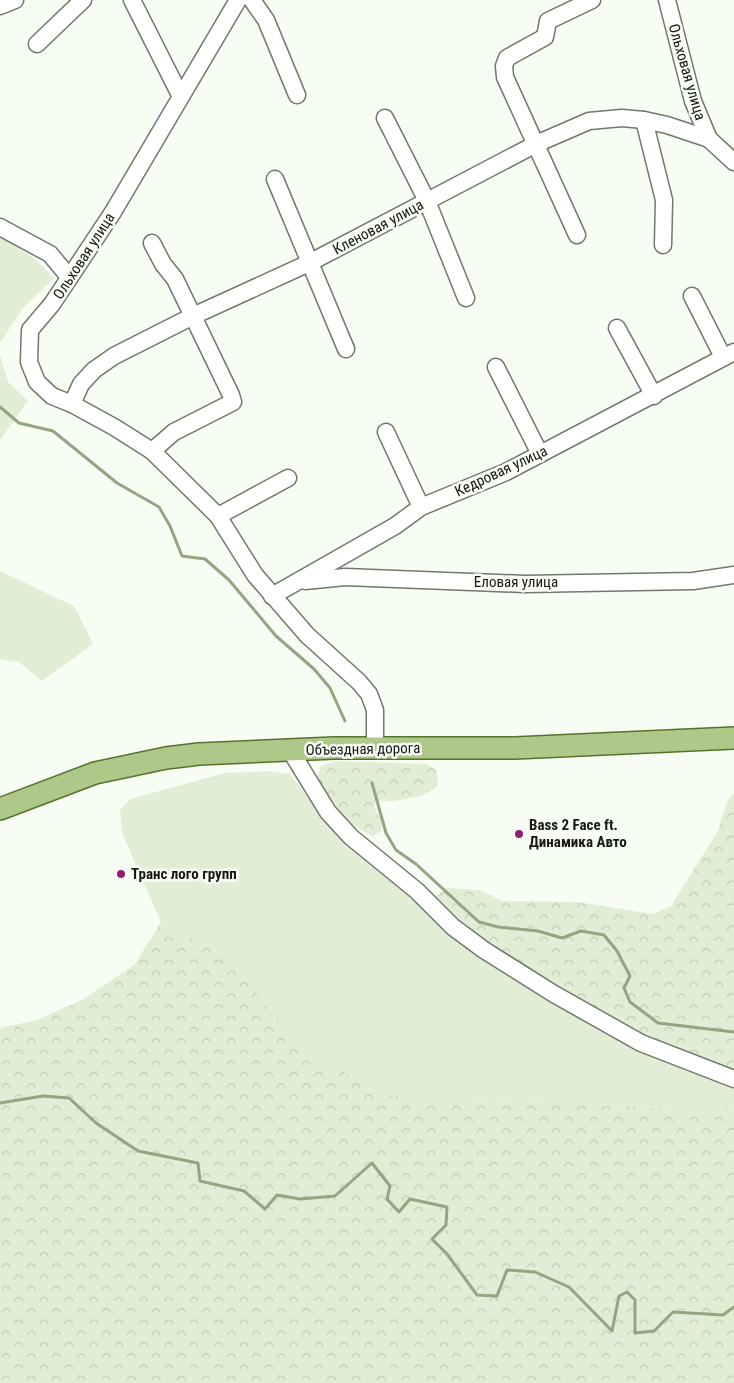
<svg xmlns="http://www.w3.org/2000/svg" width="734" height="1383" viewBox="0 0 734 1383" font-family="'Roboto Condensed',sans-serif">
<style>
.green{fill:#e1eed5}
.forest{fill:url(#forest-crowns)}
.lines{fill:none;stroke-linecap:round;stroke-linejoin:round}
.stream{stroke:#93a581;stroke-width:3}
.minor-casing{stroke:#73776e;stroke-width:19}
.major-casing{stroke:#55732e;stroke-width:24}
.minor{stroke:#fff;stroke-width:16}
.major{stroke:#adc889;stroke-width:21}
.poi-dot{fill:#941c78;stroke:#f7fdf3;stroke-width:2}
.labels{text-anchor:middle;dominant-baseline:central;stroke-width:5;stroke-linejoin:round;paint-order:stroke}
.street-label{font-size:15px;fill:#181916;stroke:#f7fdf3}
.poi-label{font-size:15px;font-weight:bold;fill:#181916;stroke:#f7fdf3;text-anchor:start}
</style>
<defs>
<pattern id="forest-crowns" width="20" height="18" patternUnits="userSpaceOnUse" patternTransform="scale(1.25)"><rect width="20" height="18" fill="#e1eed5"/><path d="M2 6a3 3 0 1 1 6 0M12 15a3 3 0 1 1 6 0" fill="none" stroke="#c0ccb6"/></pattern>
</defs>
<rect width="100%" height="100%" fill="#f7fdf3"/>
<g class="green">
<path d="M0,238L6,239L37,261L54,278L23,308L0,343Z"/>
<path d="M0,355L8,382L28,401L0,440Z"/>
<path d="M0,571L74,606L93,644L42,681L19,662L0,659Z"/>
<path d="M268,771L290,774L317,809L349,844L396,878L734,1085V1108L715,1110L605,1106L544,1100L467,1103L379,1094L311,1052L267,1006L227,956L161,922L122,833L120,810L130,799L225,773Z"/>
</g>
<g class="forest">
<path d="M336,761L426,764L437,770L438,786L422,796L393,801H377L374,807L382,822L381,831L373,836C347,825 332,802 316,780L321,766Z"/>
<path d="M734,793V1073L648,1042L493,951L437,903L436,896L447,888L479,890L502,901L578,902L653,914L671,906L718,831L727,801Z"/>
<path d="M161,922L227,956L267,1006L311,1052L379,1094L467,1103L550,1100L605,1106L715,1110L734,1108V1383H0V1028L37,1020L82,1000L134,965Z"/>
</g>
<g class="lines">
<g class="stream">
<path d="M0,407L19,423L53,431L117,483L159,507L170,526L182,556L205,559L229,580L276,636L314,669L330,688L345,721"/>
<path d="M372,783L386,833L396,850L416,864L479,922L498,927L538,931L562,938L581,931L604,935L617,951L630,976L624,988L630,1002L658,1023L734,1032"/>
<path d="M0,1103L43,1096L69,1098L96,1123L138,1151L198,1163L200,1181L244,1191L265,1209L277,1195L300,1199L335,1196L372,1163L390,1186L387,1199L399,1212L410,1199L447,1207L446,1225L432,1239L447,1254L477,1295L497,1296L507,1270L535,1272L569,1287L612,1331L619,1296L627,1292L635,1300V1333L654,1331L673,1312L723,1315L734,1307"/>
</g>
<defs>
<g id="minor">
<path d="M132,0L180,95"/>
<path d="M238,0L113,212L52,304L30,330L29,362L37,382L52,396L72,404L114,427L152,451L218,516L255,575L307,635L359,682L369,694L375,710V748"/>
<path d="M252,0L266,20L297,95"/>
<path d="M667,0L693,101L709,139L734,162"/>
<path d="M0,6L15,0"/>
<path d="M37,44L83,0"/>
<path d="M385,118L427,201L466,298"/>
<path d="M644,120L664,200L663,245"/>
<path d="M275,179L346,349"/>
<path d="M0,227L50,254L69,277"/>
<path d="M577,235L505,77L504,66L507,58L545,37L548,21L592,0"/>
<path d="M692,296L723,357"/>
<path d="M617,328L654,396"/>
<path d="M496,367L540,454"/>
<path d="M72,404L81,384L94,370L114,356L193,316L309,263L536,144L589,121L622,118L644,120L667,125L709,139"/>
<path d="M386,432L421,507"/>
<path d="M152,451L174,432L233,402L231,395L175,279L163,264L152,243"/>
<path d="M218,516L288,478"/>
<path d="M305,581L345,577L525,584L693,581L734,575"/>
<path d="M272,596L395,526L421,507L506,472L734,352"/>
<path d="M290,750L328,812L351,837L417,891L453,927L484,950L554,994L641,1043L734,1079"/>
</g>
<path id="major" d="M0,809L95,773L166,758L199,754L334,748H515L734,738"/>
</defs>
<use href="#minor" class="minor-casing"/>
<use href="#major" class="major-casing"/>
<use href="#minor" class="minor"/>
<use href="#major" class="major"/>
</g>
<g class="poi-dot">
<circle cx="519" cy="834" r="5"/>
<circle cx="121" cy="874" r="5"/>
</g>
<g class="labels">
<g class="street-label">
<text transform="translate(687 72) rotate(74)">Ольховая улица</text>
<text transform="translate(378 227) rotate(-28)">Кленовая улица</text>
<text transform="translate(84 256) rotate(-57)">Ольховая улица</text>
<text transform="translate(501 471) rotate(-25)">Кедровая улица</text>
<text x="516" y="582">Еловая улица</text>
<text transform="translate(363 749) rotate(-1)">Объездная дорога</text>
</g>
<g class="poi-label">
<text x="529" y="825">Bass 2 Face ft.<tspan x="529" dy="17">Динамика Авто</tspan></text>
<text x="131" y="874">Транс лого групп</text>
</g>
</g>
</svg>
